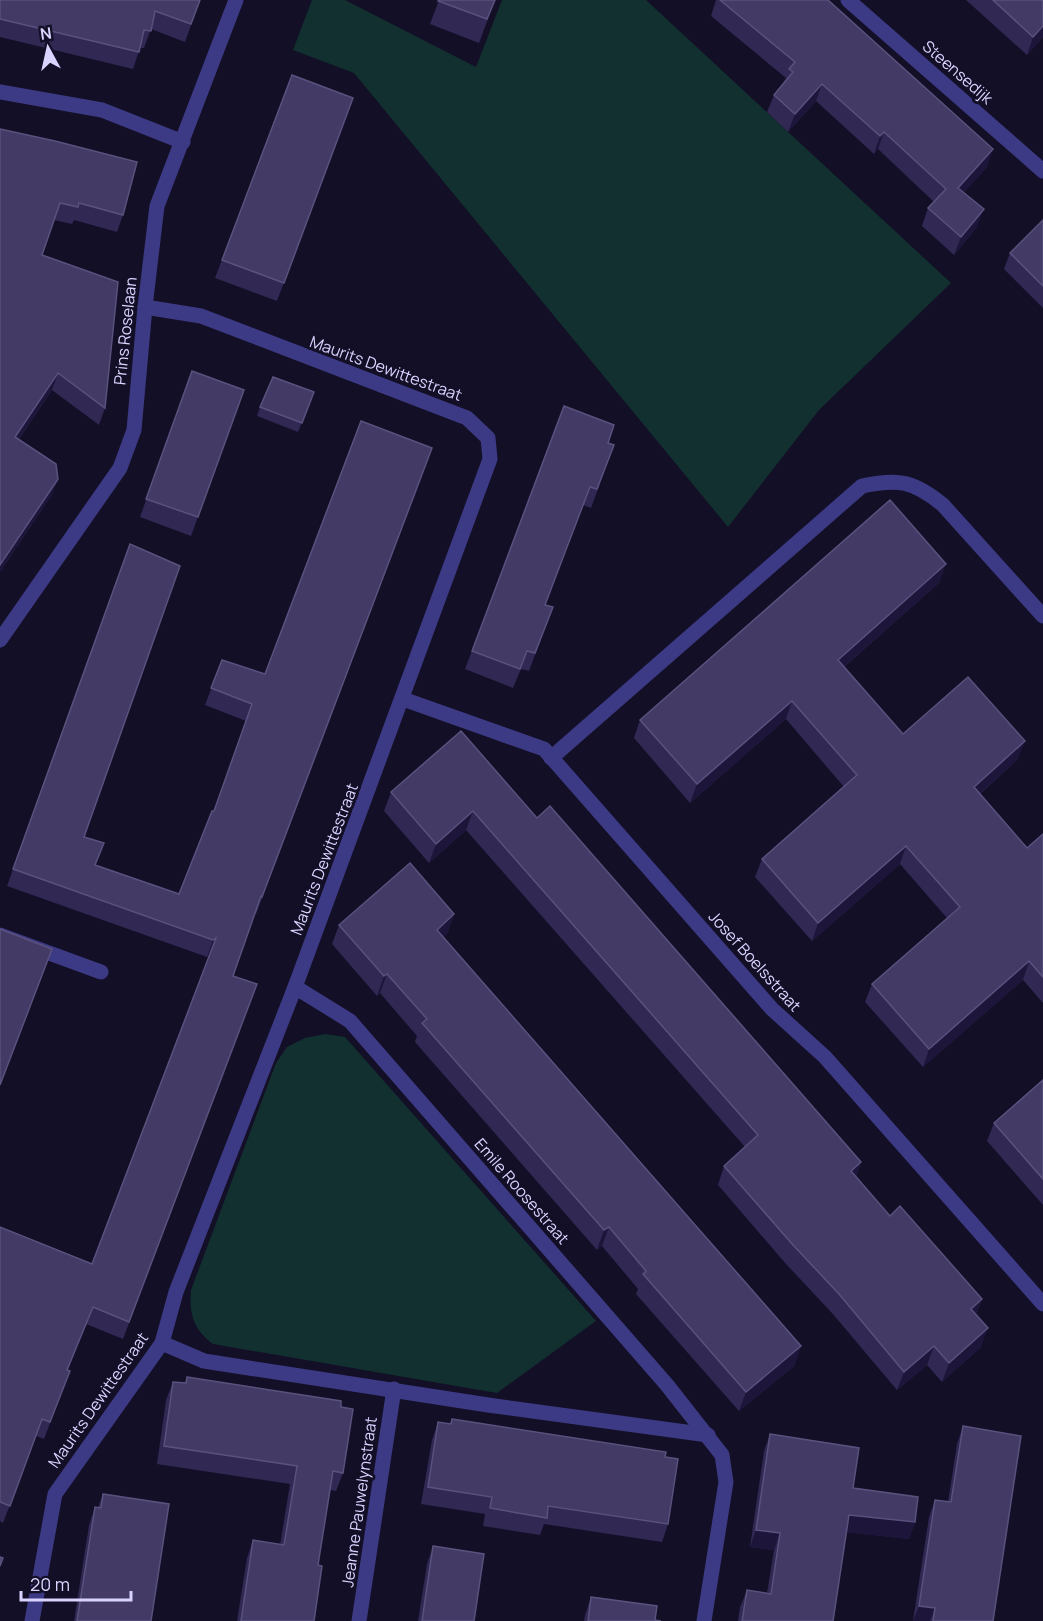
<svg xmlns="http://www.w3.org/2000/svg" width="1043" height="1621" viewBox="0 0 1043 1621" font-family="Manrope,sans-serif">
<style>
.green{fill:#12302f}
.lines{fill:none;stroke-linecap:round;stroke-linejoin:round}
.lane{stroke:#3d3a85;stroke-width:15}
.street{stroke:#3d3a85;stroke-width:15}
.wall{fill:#312854}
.shaded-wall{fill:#1d163a}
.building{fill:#433a66;stroke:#5a527e;stroke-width:1.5}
.labels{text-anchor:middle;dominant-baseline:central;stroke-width:6;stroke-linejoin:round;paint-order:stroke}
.street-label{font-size:16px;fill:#d9d4ff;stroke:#130f26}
</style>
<rect width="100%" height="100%" fill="#130f26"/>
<g class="green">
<path d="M312,0H345L476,67L502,0H646L951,283L819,410L728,527L354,73L293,50Z"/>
<path d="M325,1034L345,1037L596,1321L497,1393L213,1344C193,1330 189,1313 191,1290L276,1063L287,1047L305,1038Z"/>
</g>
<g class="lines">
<g class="lane">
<path d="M551,758L862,486C898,478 914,481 943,505L1043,616"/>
<path d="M0,935L101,972"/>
</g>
<g class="street">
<path d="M848,0L1043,171"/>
<path d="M0,92L102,110L183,142"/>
<path d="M0,640L120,468L134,430L145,307L157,206L236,0"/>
<path d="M403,699L544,749L772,1009L825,1057L1043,1304"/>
<path d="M295,987L350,1021L667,1385L722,1455L726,1482L704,1621"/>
<path d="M162,1343L204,1361L488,1405L708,1435"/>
<path d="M32,1621L55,1494L162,1343L176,1292L295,987L490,459L488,438L467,418L201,316L145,307"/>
<path d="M359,1621L394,1389"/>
</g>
</g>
<g class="wall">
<path d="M0,0H200L185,42L151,29L144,48H140L133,69L0,37Z"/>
<path d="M439,0H495L479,43L430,24Z"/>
<path d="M716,0H828L987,167L964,192L977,227L954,255L922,226L928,208L934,202L878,149L874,154L816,101L788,132L767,112L774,95L784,82L786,78L711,16Z"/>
<path d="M966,0H1043V37L1027,55Z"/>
<path d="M292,75L353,98L277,301L215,278Z"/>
<path d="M0,129L123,215L117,232L74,220L72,224L54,220L42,255L105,408L99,425L52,390L19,439L58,479L51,496L0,572Z"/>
<path d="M1043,220V308L1004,269L1010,253Z"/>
<path d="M192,371L244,390L191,536L140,517Z"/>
<path d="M314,392L298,432L257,416L260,407Z"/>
<path d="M564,406L608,443L614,445L591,508L583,505L545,605L553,607L529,671L521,669L513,688L465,669Z"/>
<path d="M432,448L256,914H255L233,976L257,984L123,1339L86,1324L68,1370L70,1371L44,1439L36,1436L3,1523L0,1521V1227L92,1264L210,955L207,957L7,886L130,544L84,837L96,865L179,894L214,811L246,721L205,705L222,660L265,674Z"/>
<path d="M940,582L844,667L903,734L1018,759L980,794L1027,848L1043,834V1003L1023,980L923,1067L865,1002L872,984L947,918L900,864L812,941L755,877L762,859L844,787L786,719L690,803L634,738L640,720Z"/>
<path d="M391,792L537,818L861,1162L856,1177L890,1216L982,1299L976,1315L981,1347L942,1382L927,1365L897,1390L832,1313L786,1264L718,1185L724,1166L745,1147L466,830L429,863L384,811Z"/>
<path d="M454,914L447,934L443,937L801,1346L794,1366L739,1411L636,1294L638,1289L602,1246L597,1250L415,1042L417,1036L380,993L377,996L332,944L339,925Z"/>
<path d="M1043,1080V1205L987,1141L994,1123Z"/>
<path d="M187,1377L341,1407L343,1473L336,1491L330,1490L318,1565L314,1621H237L247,1558L253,1540L280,1545L290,1484L157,1464L166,1400L173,1382L185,1383Z"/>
<path d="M452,1419L665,1457L668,1524L662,1542L544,1524L540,1535L483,1526L485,1514L421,1504L432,1440L438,1422L450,1424Z"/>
<path d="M963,1426L993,1621H913L929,1517L935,1500L948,1502L957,1444Z"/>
<path d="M770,1434L853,1488L915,1522L909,1539L846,1532L833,1621H738L740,1607L747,1590L767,1593L774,1550L750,1547L764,1451Z"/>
<path d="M103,1494L151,1621H74L89,1525L95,1507H98Z"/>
<path d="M433,1546L474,1621H418L427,1564Z"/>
<path d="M591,1597L655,1620L661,1621H584L585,1615Z"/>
</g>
<g class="shaded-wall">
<path d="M1043,26V37L1027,55L1033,37Z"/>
<path d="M822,84L816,101L788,132L795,114Z"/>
<path d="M884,132L878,149L874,154L880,136Z"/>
<path d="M993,149L987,167L952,205L958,188Z"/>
<path d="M984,209L977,227L954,255L961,237Z"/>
<path d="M58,373L52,390L9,453L15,437Z"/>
<path d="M58,479L51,496L0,572V565Z"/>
<path d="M946,564L940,582L831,678L838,660Z"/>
<path d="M792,701L786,719L690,803L697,784Z"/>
<path d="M1025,741L1018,759L967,805L974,787Z"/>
<path d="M473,811L466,830L429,863L436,844Z"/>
<path d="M906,846L900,864L812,941L818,923Z"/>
<path d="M454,914L447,934L430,949L437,930Z"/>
<path d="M216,938L210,955L207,957L213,940Z"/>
<path d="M1029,961L1023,980L923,1067L929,1049Z"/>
<path d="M387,974L380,993L377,996L384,976Z"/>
<path d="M861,1162L855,1180L851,1171Z"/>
<path d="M609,1227L602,1246L597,1250L604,1230Z"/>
<path d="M982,1299L975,1318L971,1309Z"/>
<path d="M988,1328L981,1347L942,1382L949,1363Z"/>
<path d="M801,1346L794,1366L739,1411L746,1392Z"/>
<path d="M934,1346L927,1365L897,1390L904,1372Z"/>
<path d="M849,1515L915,1522L909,1539L843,1532Z"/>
<path d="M756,1530L780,1533L774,1550L750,1547Z"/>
<path d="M919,1606L935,1608L930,1621H913Z"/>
</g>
<g class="building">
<path d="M0,0H200L191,24L155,11L151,31L144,30L139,52L0,19Z"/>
<path d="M439,0H495L487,19L438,1Z"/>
<path d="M720,0H828L993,149L958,188L984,209L961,237L928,208L946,189L884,132L880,136L822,84L795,114L774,95L793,72L789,69L795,62Z"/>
<path d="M993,0H1043V26L1033,37Z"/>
<path d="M292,75L353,98L284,283L222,260Z"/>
<path d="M0,129L55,141L137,162L123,215L79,203L78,207L60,203L42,255L118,282L105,408L58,373L15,437L56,464L58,479L0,565Z"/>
<path d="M1043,220V286L1010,253Z"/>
<path d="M192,371L244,390L198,517L146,499Z"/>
<path d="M273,377L314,392L302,423L260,407Z"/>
<path d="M564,406L614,425L608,443L614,445L597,489L590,487L567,547L545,605L553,607L535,653L527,651L520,669L472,651Z"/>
<path d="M361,421L432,448L262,897L261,896L233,976L257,984L129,1322L93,1307L67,1370L70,1371L50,1422L42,1419L10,1506L0,1502V1227L92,1264L216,938L213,940L13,869L130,544L180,566L84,837L104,843L95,865L179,894L212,811H214L252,704L211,688L222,660L265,674Z"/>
<path d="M890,500L946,564L838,660L903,734L968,677L1025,741L974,787L1027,848L1043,834V977L1029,961L929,1049L872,984L960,907L906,846L818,923L762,859L857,775L792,701L697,784L640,720Z"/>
<path d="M461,731L537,818L550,806L861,1162L851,1171L890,1216L900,1206L982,1299L971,1309L988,1328L949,1363L934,1346L904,1372L839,1294L793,1245L724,1166L758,1135L473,811L436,844L391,792Z"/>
<path d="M410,863L454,914L437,930L801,1346L746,1392L643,1274L646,1271L609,1227L604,1230L422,1023L427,1019L387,974L384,976L339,925Z"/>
<path d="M0,929L52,949L0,1085Z"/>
<path d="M1043,1080V1179L994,1123Z"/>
<path d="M187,1377L341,1401V1407L353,1409L343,1473L333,1471L318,1565L322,1566L314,1621H241L253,1540L284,1545L297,1466L164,1446L173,1382L186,1383Z"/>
<path d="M452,1419L666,1452L665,1457L678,1459L668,1524L548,1506L547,1518L490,1508L492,1497L428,1487L438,1422L451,1424Z"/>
<path d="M963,1426L1021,1436L993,1621H933L935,1608L919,1606L935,1500L951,1502Z"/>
<path d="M770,1434L859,1448L853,1488L918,1497L915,1522L849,1515L833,1621H742L747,1590L771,1594L780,1533L756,1530Z"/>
<path d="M103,1494L169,1504L151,1621H77L95,1507L101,1508Z"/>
<path d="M433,1546L484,1554L474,1621H422Z"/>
<path d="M0,1557L3,1558L0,1566Z"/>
<path d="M591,1597L657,1606L655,1620L661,1621H588Z"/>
</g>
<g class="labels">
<g class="street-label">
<text transform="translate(958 72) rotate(41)">Steensedijk</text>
<text transform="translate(125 331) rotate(-84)">Prins Roselaan</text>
<text transform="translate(386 368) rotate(20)">Maurits Dewittestraat</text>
<text transform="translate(324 859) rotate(-69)">Maurits Dewittestraat</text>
<text transform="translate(755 961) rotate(48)">Josef Boelsstraat</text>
<text transform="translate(522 1191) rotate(49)">Emile Roosestraat</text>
<text transform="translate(98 1400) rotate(-55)">Maurits Dewittestraat</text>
<text transform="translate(359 1502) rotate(-82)">Jeanne Pauwelynstraat</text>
</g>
</g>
<g transform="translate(48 48) rotate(352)" stroke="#130f26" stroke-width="4.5" paint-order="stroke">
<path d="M0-4.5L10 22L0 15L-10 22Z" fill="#d9d4ff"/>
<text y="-9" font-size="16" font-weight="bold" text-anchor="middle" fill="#d9d4ff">N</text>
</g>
<path d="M21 1591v9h110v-9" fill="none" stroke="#d9d4ff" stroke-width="3"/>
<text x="30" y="1591" font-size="18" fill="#d9d4ff" stroke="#130f26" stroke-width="4.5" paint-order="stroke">20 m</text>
</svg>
